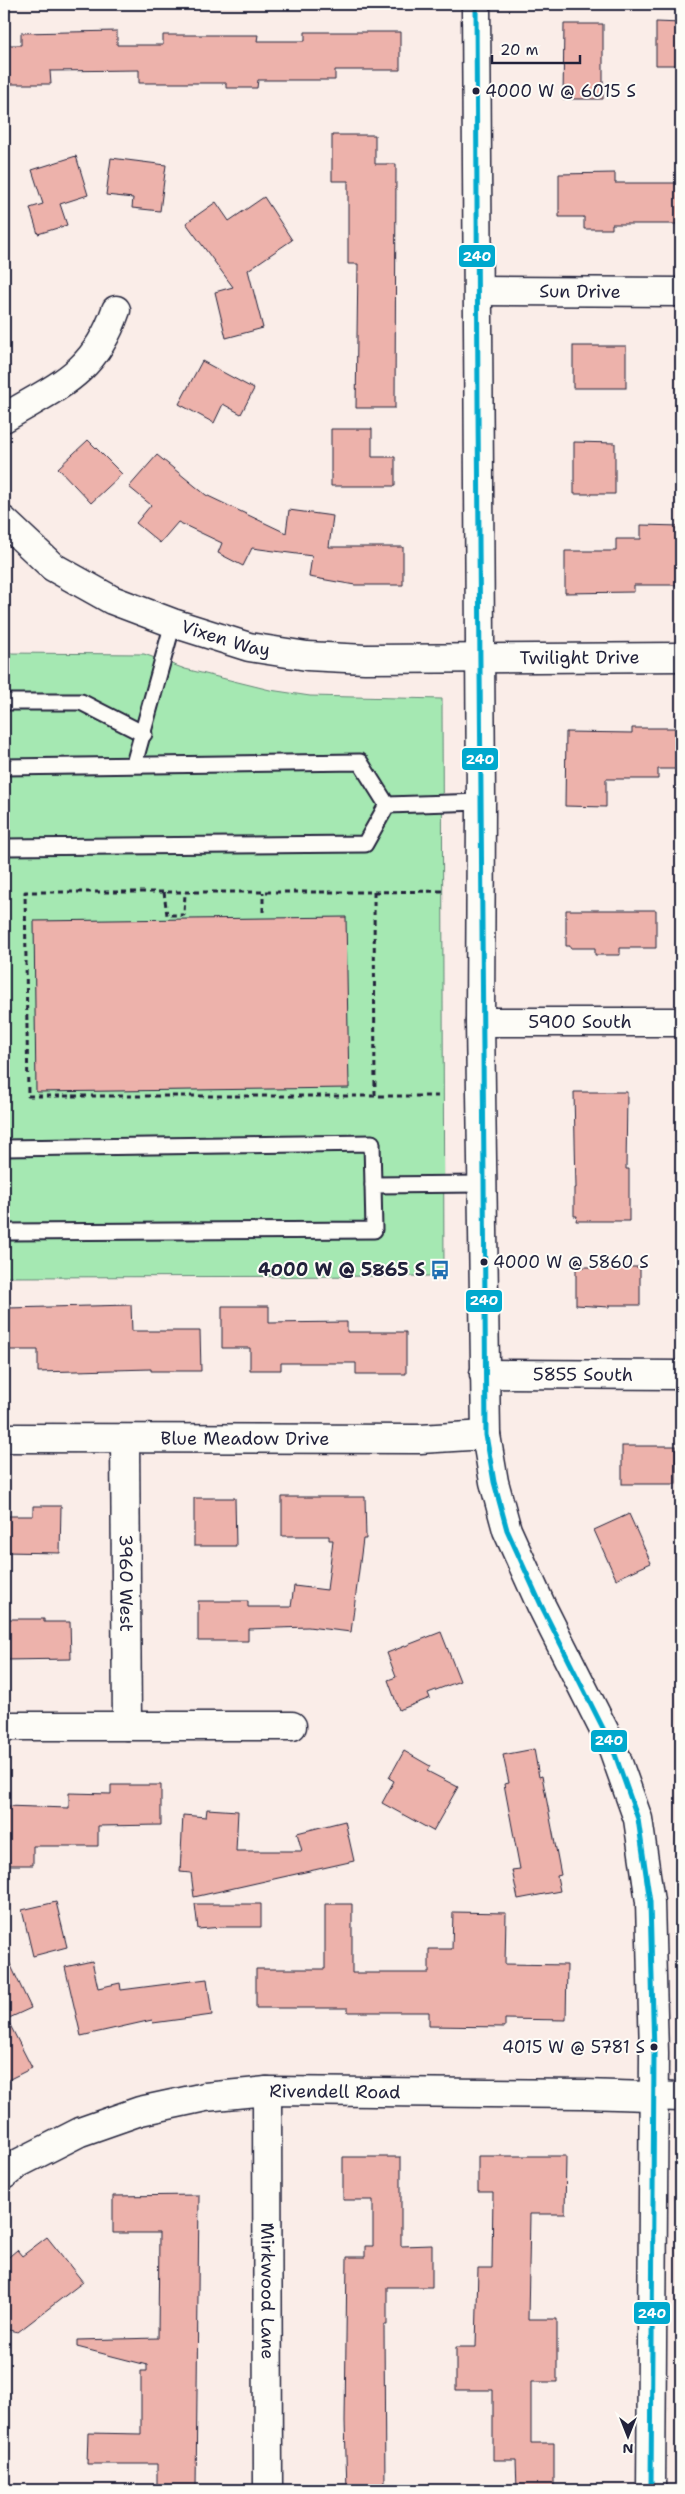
<svg xmlns="http://www.w3.org/2000/svg" width="685" height="2494" viewBox="0 0 685 2494" font-family="'Shantell Sans',sans-serif">
<style>
.green{fill:#a5e8b2;stroke:#648576}
.building{fill:#edb2ab;stroke:#22223b}
.lines{fill:none;stroke-linecap:round;stroke-linejoin:round}
.service-casing{stroke:#22223b;stroke-width:19}
.minor-casing{stroke:#22223b;stroke-width:31}
.tertiary-casing{stroke:#22223b;stroke-width:31}
.path{stroke:#22223b;stroke-width:3;stroke-dasharray:5 4;stroke-linecap:butt}
.service{stroke:#fdfcf7;stroke-width:15}
.minor{stroke:#fdfcf7;stroke-width:28}
.tertiary{stroke:#fdfcf7;stroke-width:28}
.bus-1-casing{stroke:#fdfcf7;stroke-width:9}
.bus-1{stroke:#00a9ce;stroke-width:5}
.bus-dot{fill:#22223b;stroke:#fdfcf7;stroke-width:2}
.labels{text-anchor:middle;dominant-baseline:central;stroke-width:4;stroke-linejoin:round;paint-order:stroke}
.bus-label{font-size:17px;fill:#22223b;stroke:#fdfcf7;text-anchor:start}
.street-label{font-size:18px;fill:#22223b;stroke:#fdfcf7}
.poi-label{font-size:18px;font-weight:bold;fill:#22223b;stroke:#fdfcf7;text-anchor:end}
.line-badge{stroke:#fdfcf7;stroke-width:2}
.badge-label{font-size:14px;text-anchor:middle;font-weight:bold;fill:#fff}
</style>
<rect width="100%" height="100%" fill="#faede8"/>
<filter id="ink" filterUnits="userSpaceOnUse"><feTurbulence type="fractalNoise" baseFrequency=".02" numOctaves="2"/><feDisplacementMap in="SourceGraphic" scale="10" xChannelSelector="R" yChannelSelector="G"/><feConvolveMatrix kernelMatrix="1 2 1 2 8 2 1 2 1" color-interpolation-filters="sRGB"/></filter>
<g filter="url(#ink)">
<path class="green" d="M4,653L144,654L185,669L270,690L310,696L442,699L444,1276L4,1277Z"/>
<g class="building">
<path d="M656,22L681,23V65H656Z"/>
<path d="M564,24H603V99H563Z"/>
<path d="M117,31V45H163V35H258L257,41H305V32H400V70H335V80H258L257,88H226V83H139V70L50,71L51,84H4V45H21V33Z"/>
<path d="M332,135H375V164H396L395,408H356L358,264H348V181H332Z"/>
<path d="M76,156L88,195L60,204L67,225L38,234L30,208L43,204L32,170Z"/>
<path d="M111,158L166,165L160,211L132,208L133,198L106,195Z"/>
<path d="M615,173V183H681V224H612V229H584V217H559V174Z"/>
<path d="M264,197L292,240L248,270L263,328L226,338L215,292L233,287L186,223L216,202L229,221Z"/>
<rect x="573" y="346" width="53" height="42"/>
<path d="M202,361L254,389L241,414L223,404L214,423L179,404Z"/>
<path d="M331,429H372V457H395V486H331Z"/>
<path d="M88,440L122,474L91,503L58,468Z"/>
<path d="M574,442L615,443V494H574Z"/>
<path d="M157,455L206,495L286,533L289,510L333,516L329,547H403V585H355L309,577L312,556L252,548L243,566L218,553L222,543L178,522L160,543L136,523L151,505L129,487Z"/>
<path d="M641,525L681,526V585H634V592L565,593V551H616V539H641Z"/>
<path d="M632,728H681V769H658V779H606V807L565,806L566,732L632,733Z"/>
<path d="M566,910H656V948H620V955H595V948H570V946H566Z"/>
<path d="M346,917L349,1088L36,1092L34,921Z"/>
<path d="M574,1092H627L626,1169H629V1221H576L577,1216H574V1188H576Z"/>
<path d="M576,1267H640V1305H609V1307L576,1305Z"/>
<path d="M131,1305L132,1331H200L201,1371H151V1369L38,1372V1350H8V1308Z"/>
<path d="M222,1306H269V1323L347,1322V1332H406V1374H356V1363H281V1370H250V1348H222Z"/>
<rect x="622" y="1446" width="54" height="38"/>
<path d="M282,1497H365L366,1539H363L351,1632L308,1627L248,1629V1641H198V1601H248V1607H291L294,1586L327,1590L333,1540H329V1536H282Z"/>
<path d="M194,1498H235L236,1546H194Z"/>
<path d="M33,1506H61L60,1553L4,1552V1520L7,1521L8,1516H33Z"/>
<path d="M629,1514L651,1563L616,1579L594,1530Z"/>
<path d="M4,1619H44V1622H70L71,1659L4,1660Z"/>
<path d="M441,1632L460,1681L428,1693L430,1698L399,1710L388,1680L396,1677L387,1653Z"/>
<path d="M534,1749L539,1777L542,1776L561,1875L557,1876L560,1891L518,1899L512,1870L520,1869L504,1784L509,1783L503,1755Z"/>
<path d="M404,1751L430,1766L427,1771L458,1787L433,1831L382,1803L394,1781L389,1778Z"/>
<path d="M111,1785H161V1825L98,1826V1846H33V1865H4V1806L69,1808V1793L111,1794Z"/>
<path d="M207,1809L238,1811L236,1851H302L297,1833L345,1821L354,1861L194,1897L191,1873L180,1872L183,1815L206,1817Z"/>
<path d="M56,1902L67,1947L33,1956L22,1910Z"/>
<path d="M195,1904H261V1927H222L198,1929Z"/>
<path d="M325,1904H352V1973H429V1949H452L453,1912L506,1913L505,1964L567,1965L566,2020L505,2019V2027L429,2026V2012H348V2008H256V1969H325Z"/>
<path d="M4,1951L31,2008L7,2019L32,2068L4,2082Z"/>
<path d="M92,1961L98,1988L120,1983L121,1990L207,1979L212,2015L153,2023L152,2020L81,2036L65,1967Z"/>
<path d="M478,2156H566L565,2214H530L528,2319H557V2382H531V2443H554V2490H517L516,2460H493V2390H456V2347H476L478,2268H492L493,2192H478Z"/>
<path d="M343,2157H401V2246L432,2245V2287H387V2325H384L385,2490H347L345,2422L347,2257H365V2246H373V2200H343Z"/>
<path d="M199,2195L196,2490H157V2464H87L88,2433L141,2434V2371H147V2365L77,2347V2340L158,2338L159,2233H113V2196Z"/>
<path d="M47,2237L83,2282L18,2332L4,2329V2261L17,2250L22,2256Z"/>
</g>
<g class="lines">
<defs>
<g id="service">
<path d="M4,702H81L144,734"/>
<path d="M134,764L173,623"/>
<path d="M4,767L360,762L387,805L481,802"/>
<path d="M4,847L365,844L387,805"/>
<path d="M4,1148L372,1143L373,1185"/>
<path d="M4,1232L374,1230L373,1185L482,1184"/>
</g>
<g id="minor">
<path id="s1" d="M479,291L681,292"/>
<path d="M4,418C59,385 94,374 116,310"/>
<path id="s2" d="M4,521L53,567L112,600L173,623L249,647L307,656L365,659L681,657"/>
<path id="s3" d="M480,1022H681"/>
<path id="s4" d="M484,1374L681,1375"/>
<path id="s5" d="M4,1438L420,1439L486,1435"/>
<path id="s6" d="M125,1439L127,1726"/>
<path d="M4,1726H292"/>
<path id="s7" d="M267,2091L268,2490"/>
<path id="s8" d="M4,2175L19,2163L80,2132L140,2111L205,2097L267,2091L584,2094L681,2097"/>
</g>
<path id="tertiary" d="M476,4L481,802L480,1022L486,1435L494,1482L507,1530L541,1605L612,1746L638,1819L650,1902L654,2053L651,2490"/>
</defs>
<use href="#service" class="service-casing"/>
<use href="#minor" class="minor-casing"/>
<use href="#tertiary" class="tertiary-casing"/>
<g class="path">
<path d="M164,892L167,915H184L185,892"/>
<path d="M374,892L442,891"/>
<path d="M263,912V892"/>
<path d="M375,1095L374,892H25L28,1096H441"/>
</g>
<use href="#service" class="service"/>
<use href="#minor" class="minor"/>
<use href="#tertiary" class="tertiary"/>
<defs>
<path id="bus-1" d="M476,4C479,481 479,958 486,1435L494,1482L507,1530L541,1605L612,1746L638,1819L650,1902L654,2053L651,2490"/>
</defs>
<use href="#bus-1" class="bus-1-casing"/>
<use href="#bus-1" class="bus-1"/>
</g>
</g>
<defs>
<symbol id="bus-bare" viewBox="-9 -9 18 18"><path d="M-5-6H5V4H4V6H2V4H-2V6H-4V4H-5ZM-3.5-4V0h7V-4ZM-3.5 1.2v1.5H-2V1.2ZM2 1.2v1.5H3.5V1.2Z" fill="#1f6fb2" stroke="#fdfcf7" stroke-width="2.5" paint-order="stroke"/></symbol>
</defs>
<g fill-rule="evenodd">
<use href="#bus-bare" x="426" y="1256" width="28" height="28"/>
</g>
<g class="bus-dot">
<circle cx="476" cy="91" r="4.5"/>
<circle cx="484" cy="1262" r="4.5"/>
<circle cx="654" cy="2047" r="4.5"/>
</g>
<g class="labels">
<g class="bus-label">
<text x="485" y="91">4000 W @ 6015 S</text>
<text x="493" y="1262">4000 W @ 5860 S</text>
<text x="645" y="2047" text-anchor="end">4015 W @ 5781 S</text>
</g>
<g class="street-label">
<text stroke="none"><textPath href="#s1" startOffset="101">Sun Drive</textPath></text>
<text stroke="none"><textPath href="#s2" startOffset="255">Vixen Way</textPath></text>
<text stroke="none"><textPath href="#s2" startOffset="611">Twilight Drive</textPath></text>
<text stroke="none"><textPath href="#s3" startOffset="100">5900 South</textPath></text>
<text stroke="none"><textPath href="#s4" startOffset="99">5855 South</textPath></text>
<text stroke="none"><textPath href="#s5" startOffset="241">Blue Meadow Drive</textPath></text>
<text stroke="none"><textPath href="#s6" startOffset="144">3960 West</textPath></text>
<text stroke="none"><textPath href="#s8" startOffset="348">Rivendell Road</textPath></text>
<text stroke="none"><textPath href="#s7" startOffset="200">Mirkwood Lane</textPath></text>
</g>
<g class="poi-label">
<text x="425" y="1270">4000 W @ 5865 S</text>
</g>
</g>
<g class="line-badge">
<rect x="458" y="244" width="38" height="24" rx="5" fill="#00a9ce"/>
<rect x="461" y="747" width="38" height="24" rx="5" fill="#00a9ce"/>
<rect x="465" y="1289" width="38" height="24" rx="5" fill="#00a9ce"/>
<rect x="590" y="1729" width="38" height="24" rx="5" fill="#00a9ce"/>
<rect x="633" y="2301" width="38" height="24" rx="5" fill="#00a9ce"/>
</g>
<g class="badge-label">
<text x="477" y="261">240</text>
<text x="480" y="764">240</text>
<text x="484" y="1305">240</text>
<text x="609" y="1745">240</text>
<text x="652" y="2318">240</text>
</g>
<rect width="685" height="2494" fill="none" stroke="#fdfcf7" stroke-width="20"/>
<rect x="10" y="10" width="665" height="2474" fill="none" stroke="#22223b" stroke-width="2" filter="url(#ink)"/>
<g transform="translate(628 2436) rotate(180)" stroke="#fdfcf7" stroke-width="4" paint-order="stroke">
<path d="M0-4L9 19L0 12L-9 19Z" fill="#22223b"/>
<text y="-8" font-size="14" font-weight="bold" text-anchor="middle" fill="#22223b">N</text>
</g>
<path d="M492 55v8h88v-8" fill="none" stroke="#22223b" stroke-width="2.5"/>
<text x="500" y="55" font-size="15" fill="#22223b" stroke="#fdfcf7" stroke-width="4" paint-order="stroke">20 m</text>
</svg>
